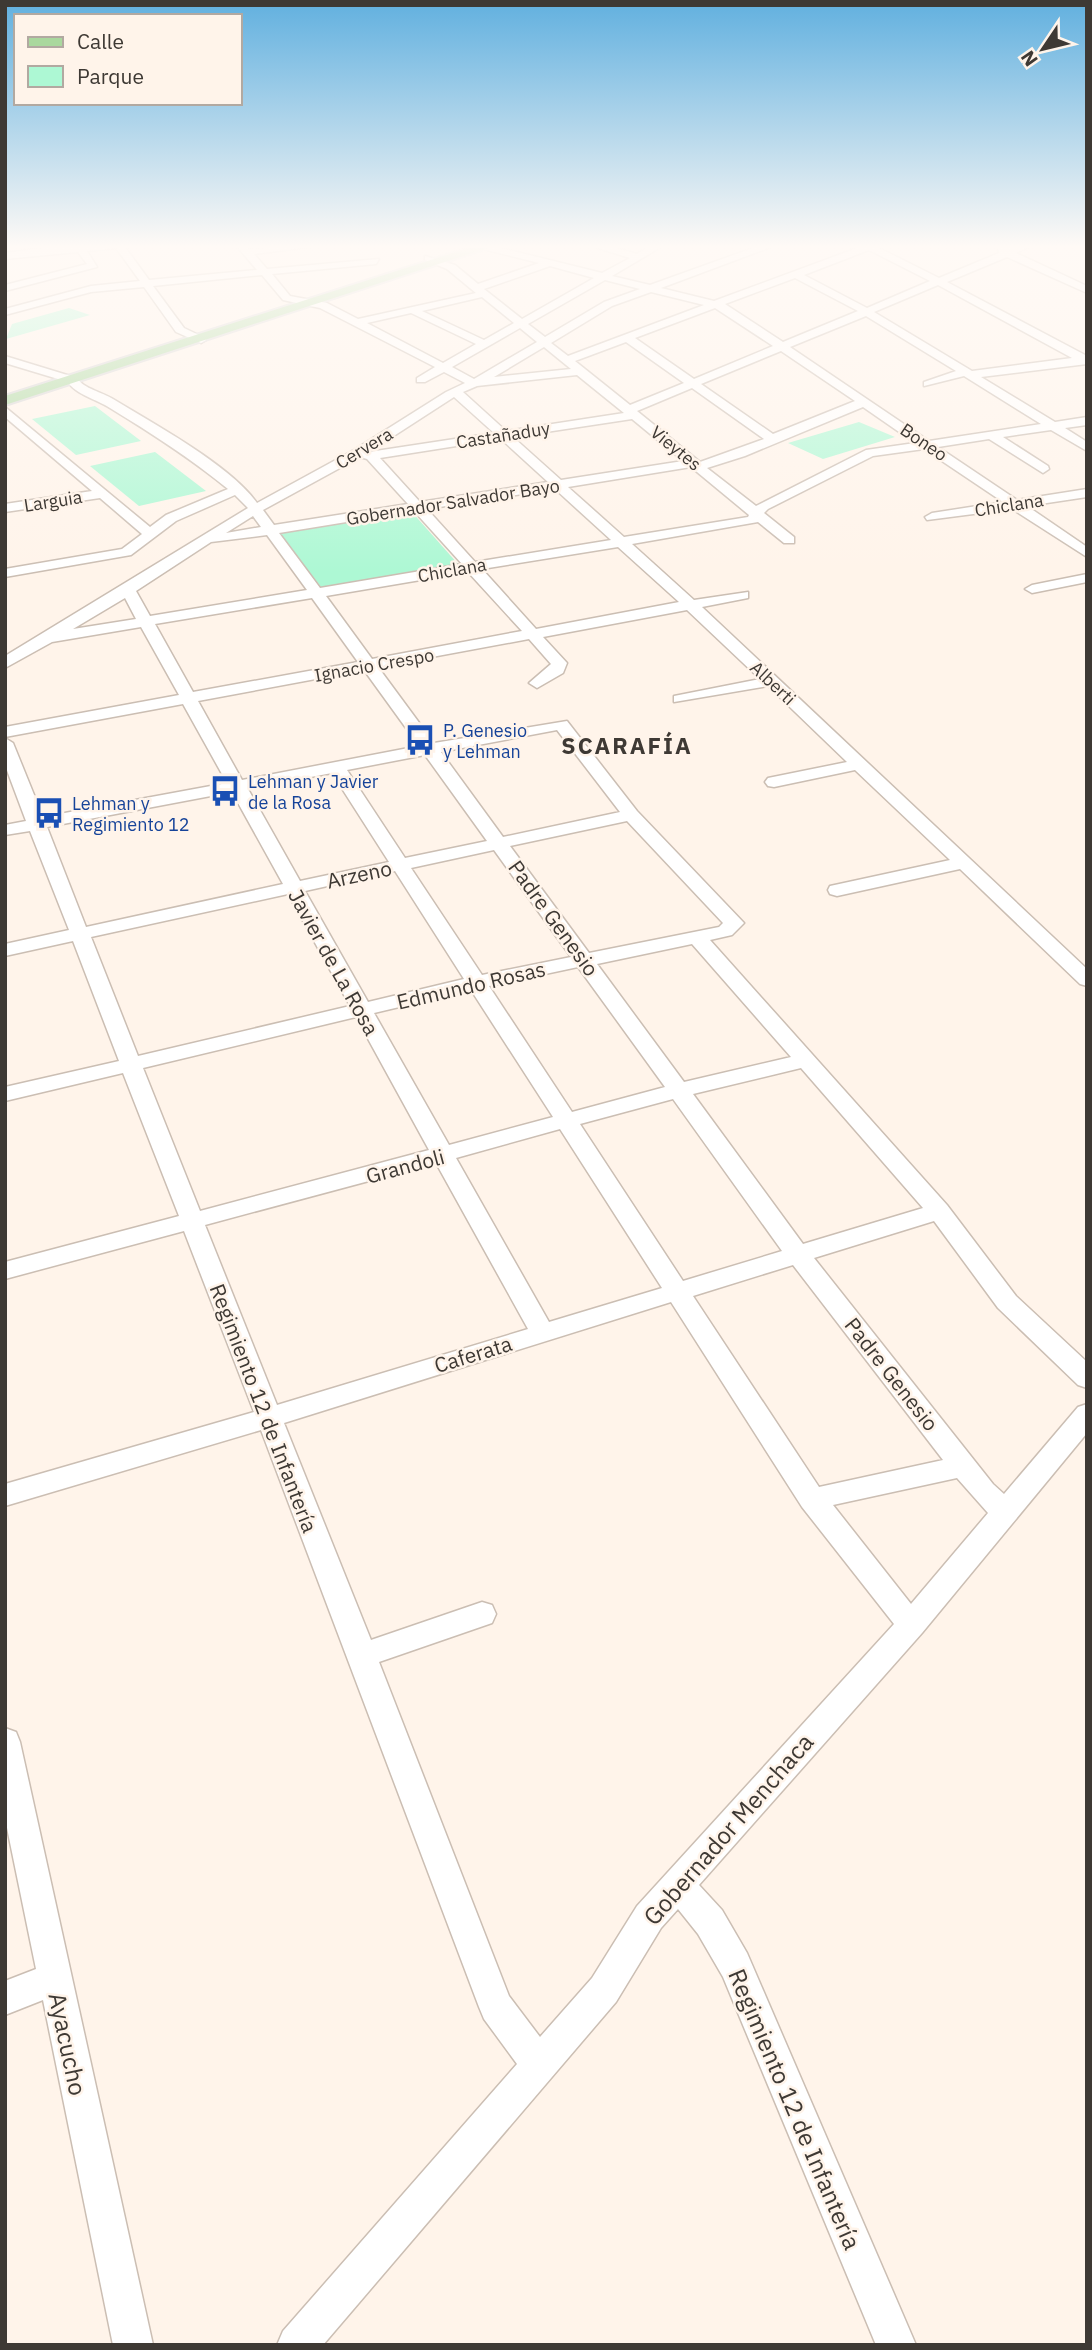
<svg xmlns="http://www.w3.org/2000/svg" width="1092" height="2350" viewBox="0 0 1092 2350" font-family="'IBM Plex Sans',sans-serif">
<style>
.green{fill:#adf8d4}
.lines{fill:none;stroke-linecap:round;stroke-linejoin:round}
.minor-casing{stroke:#cbbeb3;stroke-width:3}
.major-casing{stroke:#d8d7d6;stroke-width:4}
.minor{fill:#fff;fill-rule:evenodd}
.major{fill:#aad89e;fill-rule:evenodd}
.labels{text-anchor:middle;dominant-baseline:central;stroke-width:5;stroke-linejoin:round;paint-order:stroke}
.far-street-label{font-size:18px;fill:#3e3934;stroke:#fff4ea}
.far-transit-label{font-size:18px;fill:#164399;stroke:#fff4ea;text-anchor:start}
.street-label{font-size:21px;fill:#3e3934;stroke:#fff4ea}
.far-district-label{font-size:23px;font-weight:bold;letter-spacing:2px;fill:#3e3934;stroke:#fff4ea}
.near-street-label{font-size:24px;fill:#3e3934;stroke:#fff4ea}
</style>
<rect width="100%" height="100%" fill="#fff4ea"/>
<g class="green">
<path d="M69,308L90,315L6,339L12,324Z"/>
<path d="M95,406L141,441L76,455L32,419Z"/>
<path d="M859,422L895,437L823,459L788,443Z"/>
<path d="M155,452L206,491L139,506L90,466Z"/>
<path d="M411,511L458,564L321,587L278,532Z"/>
</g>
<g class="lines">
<defs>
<g id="minor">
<path d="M72,244H129L125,247L149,280L257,270L235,244H246L249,249L332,244L254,254L267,269L379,259L376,264L272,274L290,296L327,303L358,319L476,293L447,269L425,260V256L455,265L478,284L539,263L483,249L485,244L602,273L630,258L585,244H602L637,254L653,244H666L612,276L650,285L764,244H779L661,288L714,301L860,247L857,244H881L877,247L939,278L999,253L998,248L1034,244L1016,253L1087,286V293L1007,257L947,282L1087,356V364L981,377L1055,422L1087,417V425L1065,428L1087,442V451L1051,430L1003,437L1048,466L1049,469L1043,473L989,439L938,447L1017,500L1087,489V497L1027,506L1087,547V557L1012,509L927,520L925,517L932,513L1003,502L924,449L873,456L768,509L764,513L794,537V543H784L758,522L632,544L694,600L748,592V598L702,607L1087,969V986L1080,984L960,869L837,896L830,894L828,890L830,886L950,860L855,770L774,787L768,786L765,782L768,778L847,762L768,686L674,702V696L760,679L687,610L543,637L567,663L563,673L537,688L529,683L551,664L529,639L378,667L434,743L567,721L637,811L744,923L732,935L710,940L947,1205L1016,1296L1087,1362V1388L1078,1385L998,1308L934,1221L814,1258L993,1484L1004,1494L1078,1407L1087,1404V1433L922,1633L699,1885L722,1910L747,1953L916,2345H876L723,1977L698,1934L678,1909L661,1928L616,2002L323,2345H277L283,2331L517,2064L484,2019L479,2007L261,1430L5,1506V1484L254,1412L184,1231L5,1279V1262L179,1216L123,1073L5,1101V1087L119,1061L73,941L5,956V944L69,930L30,831L5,835V825L26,821L5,765V738L13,743L43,817L227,783L183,704L5,737V727L179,695L141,627L52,642L5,668V656L248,508L235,495L176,521L131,555L5,577V569L122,549L142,534L100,498L5,512V504L92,491L5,417V407L150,527L166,515L228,489C190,458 151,433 110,408C98,400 75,394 68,382L5,363V356L77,378C84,389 102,392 113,399C154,424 230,465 257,503L354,450L446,392L465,383L444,372L425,382H417V378L435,367L320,308L283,300L262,275L153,286L184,328L205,338L206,340L201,343L176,332L144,287L91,292L5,315V309L91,286L140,281L116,248L87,251L97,267L5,291V285L87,264L78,252L5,259V253ZM869,250L930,281L867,308L804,275ZM550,266L594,278L522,319L484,289ZM795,278L858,311L783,342L725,304ZM605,280L640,289L604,302L545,337L528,324ZM938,285L1072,358L972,371L874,312ZM651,292L704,305L568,356L551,343L612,306ZM482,297L514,323L484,340L422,311ZM715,308L773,346L694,379L635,338ZM411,313L476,344L443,363L367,323ZM866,316L956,371L924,382V386L964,376L1041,424L929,441L790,347ZM520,328L537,342L474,379L452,367ZM626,342L684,383L630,405L575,361ZM544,347L571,369L494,377ZM781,351L855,401L773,434L701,384ZM577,375L624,413L506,431L463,392L477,386ZM692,388L764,439L700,462L637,411ZM454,397L494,433L369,452ZM863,407L915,443L866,450L756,506L707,468L745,456ZM632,419L683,461L561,480L513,437ZM501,439L548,482L420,502L380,458ZM360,457L367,459L408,504L274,525L263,510ZM691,467L749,515L748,517L624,537L568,487ZM555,489L611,540L475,562L427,509ZM414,511L462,564L320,588L279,533ZM253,516L261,527L226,533ZM267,535L307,590L150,616L136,591L211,542ZM618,547L679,602L536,629L482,569ZM468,572L522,631L372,659L326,596ZM125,598L136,619L73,629ZM312,598L358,662L193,692L155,624ZM364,670L419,746L242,780L198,701ZM557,730L620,812L503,837L441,752ZM425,755L487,841L405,858L347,770ZM332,773L389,862L300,881L248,789ZM232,792L283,884L86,927L47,827ZM627,821L723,923L719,927L589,953L510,846ZM494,850L571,957L482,975L411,868ZM395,871L464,979L368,1002L305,891ZM288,894L350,1006L138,1056L91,937ZM692,944L791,1057L684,1082L597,964ZM578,967L665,1087L572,1112L489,986ZM471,990L553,1117L449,1145L374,1013ZM356,1017L429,1150L200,1211L143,1068ZM801,1068L923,1208L803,1244L693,1094ZM673,1099L782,1251L683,1281L580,1124ZM560,1129L662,1288L549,1322L456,1158ZM436,1163L528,1329L277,1405L205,1225ZM793,1265L943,1460L819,1487L693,1296ZM671,1302L802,1507L894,1624L637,1906L592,1978L540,2037L509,1996L379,1662L492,1623L496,1614L492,1605L482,1602L371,1640L284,1423ZM957,1478L988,1513L911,1604L833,1505Z"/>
<path d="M1087,574V582L1032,593L1025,589L1032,585Z"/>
<path d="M5,1728L16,1732L20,1742L153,2345H113L43,2000L5,2015V1981L36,1969L5,1818Z"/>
</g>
<path id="major" d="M481,244H500L5,405V396Z"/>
</defs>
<use href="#minor" class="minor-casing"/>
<use href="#major" class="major-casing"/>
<use href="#minor" class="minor"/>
<use href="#major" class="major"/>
</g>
<linearGradient id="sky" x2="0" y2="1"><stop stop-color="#61b0df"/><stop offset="0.43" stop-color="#fffaf6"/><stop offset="1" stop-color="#fffaf6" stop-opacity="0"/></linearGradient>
<rect width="1092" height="573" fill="url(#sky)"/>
<defs>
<symbol id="bus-bare" viewBox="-9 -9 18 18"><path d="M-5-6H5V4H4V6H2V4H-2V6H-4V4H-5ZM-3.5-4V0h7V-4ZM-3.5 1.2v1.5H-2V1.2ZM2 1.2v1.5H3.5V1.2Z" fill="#1a4fb4" stroke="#fff4ea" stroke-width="2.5" paint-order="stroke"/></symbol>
</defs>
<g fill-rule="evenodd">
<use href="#bus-bare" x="398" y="718" width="44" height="44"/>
<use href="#bus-bare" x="203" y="769" width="44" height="44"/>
<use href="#bus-bare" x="27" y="791" width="44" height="44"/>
</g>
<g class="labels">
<g class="far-street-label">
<text transform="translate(503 435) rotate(-9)">Castañaduy</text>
<text transform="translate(924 442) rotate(34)">Boneo</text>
<text transform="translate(364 448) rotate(-31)">Cervera</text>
<text transform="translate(676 448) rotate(39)">Vieytes</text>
<text transform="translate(53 501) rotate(-9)">Larguia</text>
<text transform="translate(453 502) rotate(-9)">Gobernador Salvador Bayo</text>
<text transform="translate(1009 505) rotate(-9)">Chiclana</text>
<text transform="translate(452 570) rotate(-10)">Chiclana</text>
<text transform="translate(374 665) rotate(-10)">Ignacio Crespo</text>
<text transform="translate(773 683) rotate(43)">Alberti</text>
</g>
<g class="far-transit-label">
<text x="443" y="730">P. Genesio<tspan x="443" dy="21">y Lehman</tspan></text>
<text x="248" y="781">Lehman y Javier<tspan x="248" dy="21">de la Rosa</tspan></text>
<text x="72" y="803">Lehman y<tspan x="72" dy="21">Regimiento 12</tspan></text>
</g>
<g class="street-label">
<text transform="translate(359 874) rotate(-12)">Arzeno</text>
<text transform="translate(554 918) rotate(54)">Padre Genesio</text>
<text transform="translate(334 962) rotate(61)">Javier de La Rosa</text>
<text transform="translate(471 985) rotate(-13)">Edmundo Rosas</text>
<text transform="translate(405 1166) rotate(-15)">Grandoli</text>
<text transform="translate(473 1354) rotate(-17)">Caferata</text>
<text transform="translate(892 1374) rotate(52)">Padre Genesio</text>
<text transform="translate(264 1408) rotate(69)">Regimiento 12 de Infantería</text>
</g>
<g class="far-district-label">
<text x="627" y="745">SCARAFÍA</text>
</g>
<g class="near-street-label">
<text transform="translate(728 1829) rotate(-49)">Gobernador Menchaca</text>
<text transform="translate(68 2044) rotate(78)">Ayacucho</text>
<text transform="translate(795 2109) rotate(67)">Regimiento 12 de Infantería</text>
</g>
</g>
<rect width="1092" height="2350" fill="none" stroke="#3e3934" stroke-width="14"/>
<rect x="14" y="14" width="228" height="91" fill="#fff4ea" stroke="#b2a9a1" stroke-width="2"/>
<rect x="28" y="37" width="35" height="10" fill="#aad89e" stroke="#b2a9a1" stroke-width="2"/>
<text x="77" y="49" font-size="21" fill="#3e3934">Calle</text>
<rect x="28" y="66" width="35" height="21" fill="#adf8d4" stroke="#b2a9a1" stroke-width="2"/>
<text x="77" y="84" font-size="21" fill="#3e3934">Parque</text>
<g transform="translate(1043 49) rotate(235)" stroke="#fff4ea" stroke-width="5" paint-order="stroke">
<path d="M0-5L12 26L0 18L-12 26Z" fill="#3e3934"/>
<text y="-10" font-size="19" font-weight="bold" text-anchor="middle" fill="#3e3934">N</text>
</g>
</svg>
